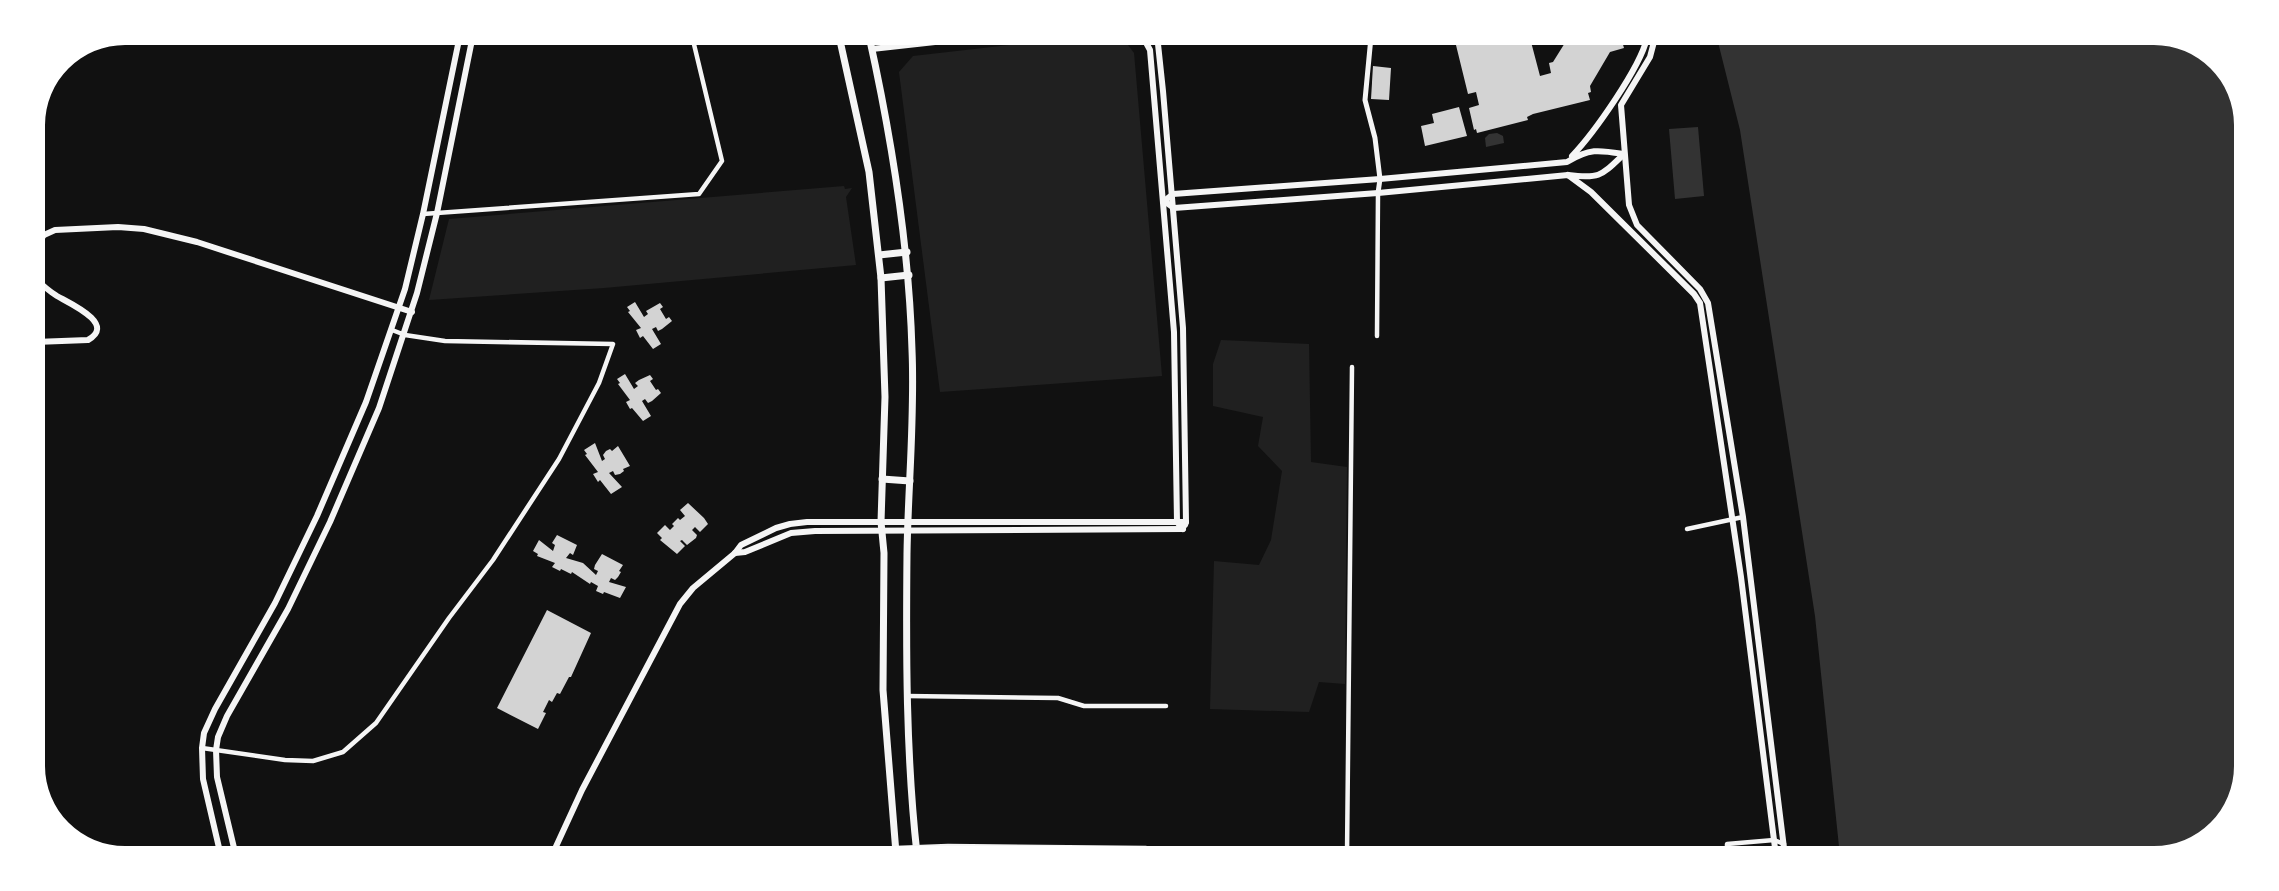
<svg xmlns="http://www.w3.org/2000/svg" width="2279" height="891" viewBox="0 0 2279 891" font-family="'Roboto Condensed',sans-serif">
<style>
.green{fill:#202020}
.water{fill:#333}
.building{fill:#d3d3d3}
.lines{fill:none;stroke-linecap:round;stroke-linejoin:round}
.minor{stroke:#f5f5f5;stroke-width:4.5}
.tertiary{stroke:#f5f5f5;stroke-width:5}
.secondary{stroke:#f5f5f5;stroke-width:6}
.primary{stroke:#f5f5f5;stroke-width:7}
</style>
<rect width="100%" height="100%" fill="#111"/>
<g class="green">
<path d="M1080,37H1122L1134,53L1162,376L940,392L899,72L913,56Z"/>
<path d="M844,186L845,189L852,188L846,197L856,265L604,288L429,300L449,219Z"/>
<path d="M1221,340L1309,344L1311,462L1347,467L1345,684L1319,682L1309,712L1210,709L1214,561L1259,565L1271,540L1282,471L1258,446L1263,417L1213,406V364Z"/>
</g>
<g class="water">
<path d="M1717,38L2183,39L2226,70L2244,119L2240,795L2209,838L2154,856H1840L1815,616L1740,130Z"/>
<path d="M1698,127L1704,196L1675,199L1669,129Z"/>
<path d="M1497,133L1503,136L1504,143L1486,147L1485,138L1489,134Z"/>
</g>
<g class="building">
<path d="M1460,38H1530L1540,76L1551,73L1549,63L1553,62L1568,38H1621L1624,48L1610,52L1590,86L1591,92L1588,93L1590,100L1533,114L1527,117L1528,120L1477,133L1476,129L1474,130L1469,108L1479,105L1476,92L1468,94L1455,41L1460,39Z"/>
<path d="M1373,66L1391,68L1389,100L1371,99Z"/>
<path d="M1459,107L1467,136L1425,146L1421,126L1434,123L1432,114Z"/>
<path d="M635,302L644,317L648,314L646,311L660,303L663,307L660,309L666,319L669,317L672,321L662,329L658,331L656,327L652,329L661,344L653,349L643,336L640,338L636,330L641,328L628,312L630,311L627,307Z"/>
<path d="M625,374L634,389L638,386L635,383L639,380L650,375L653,379L650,381L656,390L658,389L661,393L652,401L648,403L645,399L642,401L651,416L643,421L632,408L630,409L626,402L630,400L618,384L620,383L617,379Z"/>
<path d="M595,443L602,461L605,459L603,455L606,451L610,449L612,451L618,446L630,466L623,469L624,471L620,474L615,475L613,471L609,473L622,487L611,494L600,480L598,482L593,474L598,472L585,455L587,454L584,450Z"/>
<path d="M688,503L704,518L708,524L700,532L695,527L692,530L697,535L696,538L687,545L682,540L680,541L685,546L677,554L660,540L662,538L657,533L665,525L670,530L674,526L672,524L678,518L680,520L685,516L680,510Z"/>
<path d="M557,535L577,545L573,555L570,553L566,558L583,563L596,575L598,571L594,569L595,565L602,554L623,565L619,571L621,572L618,577L615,580L611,578L609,582L626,587L620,598L604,592L603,594L596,591L598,586L591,582L590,584L572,572L571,574L561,569L560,571L552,567L555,563L537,556L538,554L533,551L539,540L553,551L555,545L552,543Z"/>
<path d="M547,610L591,633L571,677H569L560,694L557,693L552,702L549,700L543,712L546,713L538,729L497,708Z"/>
</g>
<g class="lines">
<g class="minor">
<path d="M423,214L699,194L722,161L692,36"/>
<path d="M1377,336L1378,193"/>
<path d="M1687,529L1743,517"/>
<path d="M907,696L1058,698L1084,706H1166"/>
<path d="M202,748L285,760L313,761L343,752L376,723L449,618L493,560L559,459L599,383L613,344L445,341L405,335L392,330"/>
<path d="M896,848L948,846L1146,848"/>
<path d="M1727,852L1776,849"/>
<path d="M1347,855L1352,367"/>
<path d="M1722,855L1727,852V844L1774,840L1784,844"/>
</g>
<path class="tertiary" d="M1371,37L1365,100L1375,138L1380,179L1378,193"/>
<g class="secondary">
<path d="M1143,37L1150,50L1174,332L1177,522L1183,529"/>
<path d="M1154,37L1158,44L1163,91L1183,328L1186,522L1185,525"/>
<path d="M1655,38L1650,57L1621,105L1629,205L1637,225L1700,289L1708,303L1743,517L1785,856"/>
<path d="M870,41L909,36"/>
<path d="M872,49L980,37"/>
<path d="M1572,156C1594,133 1640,68 1647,38"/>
<path d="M1568,175L1591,192L1694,294L1700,303L1741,577L1776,856"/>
<path d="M1164,201L1174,208L1378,193L1568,175C1600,179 1601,176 1624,154"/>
<path d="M1164,201L1173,194L1380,179L1567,162C1590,148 1599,150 1624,154"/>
<path d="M35,246L44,235L55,230L118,227L144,229L197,242L412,312"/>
<path d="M35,278C42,285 49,291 57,296C69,303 117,324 88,340L35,342"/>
<path d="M735,553L745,552L791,533L815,531L1183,529"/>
<path d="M220,852L203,779L202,748L204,733L215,709L275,603L317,516L366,402L405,289L423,214L460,35"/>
<path d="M235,852L217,777L216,750L218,737L227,716L288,609L330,522L379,408L417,293L437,213L473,35"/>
<path d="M553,853L582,790L680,604L693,588L735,553L741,545L776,528L790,524L807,522H1186"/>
</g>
<g class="primary">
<path d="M839,36L869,172L881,278L885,397L881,522L884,553L883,690L896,853"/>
<path d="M869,36C892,140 909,244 912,350C915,418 908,486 907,554C906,654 906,755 917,854"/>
<path d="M879,255L907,252"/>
<path d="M881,278L909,275"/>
<path d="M882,479L910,481"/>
</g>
</g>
<path d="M0 0H2279V891H0ZM125 45H2154A80 80 0 0 1 2234 125V766A80 80 0 0 1 2154 846H125A80 80 0 0 1 45 766V125A80 80 0 0 1 125 45Z" fill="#fff" fill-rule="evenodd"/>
</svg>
